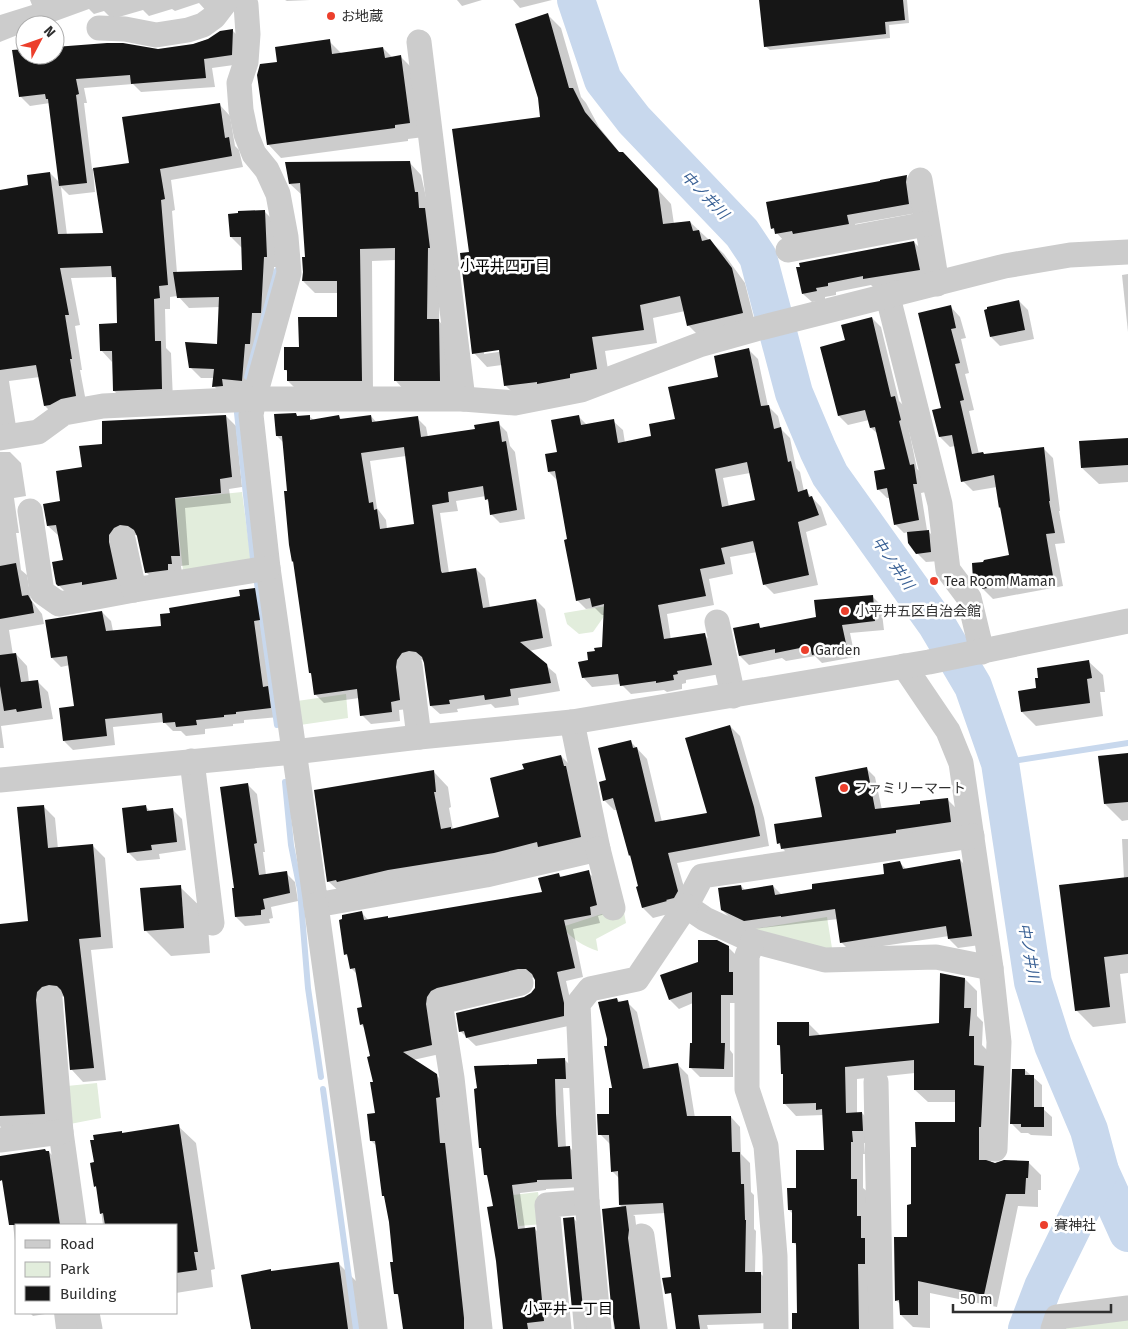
<svg xmlns="http://www.w3.org/2000/svg" width="1128" height="1329" viewBox="0 0 1128 1329" font-family="'Fira Sans','Noto Sans JP',sans-serif">
<style>
.green{fill:#e2eddc}
.shadow{fill:#0003;fill-rule:evenodd}
.lines{fill:none;stroke-linecap:round;stroke-linejoin:round}
.stream{stroke:#c8d8ed;stroke-width:6}
.river{stroke:#c8d8ed;stroke-width:38}
.building{fill:#161616;fill-rule:evenodd}
.minor{stroke:#ccc;stroke-width:25}
.poi-dot{fill:#ec3f2c;stroke:#fff;stroke-width:2}
.labels{text-anchor:middle;dominant-baseline:central;stroke-width:5;stroke-linejoin:round;paint-order:stroke}
.poi-label{font-size:14px;fill:#2f2f2f;stroke:#fff;text-anchor:start}
.water-label{font-size:15px;font-style:italic;fill:#3a6195;stroke:#fff}
.neighbourhood-label{font-size:15px;fill:#000;stroke:#fff}
</style>
<rect width="100%" height="100%" fill="#fff"/>
<g class="green">
<path d="M242,492L251,560L183,571L175,499Z"/>
<path d="M612,605L593,632L579,634L567,624L564,613Z"/>
<path d="M346,694L348,718L300,725L297,701Z"/>
<path d="M623,907L626,923L596,939L598,951C584,947 571,938 562,927Z"/>
<path d="M827,917L832,948L826,951L754,929Z"/>
<path d="M97,1083L101,1118L70,1124L67,1086Z"/>
<path d="M538,1192L543,1224L519,1226L513,1195Z"/>
<path d="M1128,1315V1329H1065L1071,1322Z"/>
</g>
<g class="shadow">
<path d="M30,0H224L209,14L199,3L175,11L172,9L149,16L143,10L112,19L104,11L94,14L89,9L45,25H25V32L0,42V15L32,5Z"/>
<path d="M285,0H310L287,1Z"/>
<path d="M457,0H482L462,6Z"/>
<path d="M513,0H552L520,8Z"/>
<path d="M761,0H907L909,23L889,25L890,38L770,50L765,46Z"/>
<path d="M548,15L561,28L581,97L586,103L599,127L620,153L637,167L671,204L674,224L690,222L724,254L745,283L756,327L702,339L688,325L685,311L653,318L657,343L605,351L610,382L519,399L505,385L502,365L487,367L474,353L470,253L542,118ZM505,348V351L484,354V351Z"/>
<path d="M232,30L241,39V64L212,68L215,87L141,92L133,84L84,88L87,103H84L92,169L130,164L219,104L230,116L235,146L239,150L243,167L171,180L175,210L172,211L177,273L244,271L242,248L231,237L264,211L275,222L278,267H274L272,323H262L261,354L253,391L224,397L214,386V378H201L190,367L218,345L220,307L189,308L178,296L170,297V309H165L166,348L171,353L173,400L126,402L114,391L112,362L101,350L118,325L117,280L113,277L71,278L80,325L75,326L82,370H80L87,407L56,417L45,406L40,377L9,381L17,433L0,441V191L29,186L50,173L60,183L50,103L30,106L21,97L25,50V55H55V48L158,50L193,45ZM95,170L105,234L67,235L61,187L69,195L95,192L93,171Z"/>
<path d="M329,41L342,54L383,48L393,58L401,57L414,70L424,137L408,139V141L281,158L268,144L279,63Z"/>
<path d="M409,162L421,175L440,259L439,321L450,333L452,393H407L395,380L396,260L372,261L373,393H300L288,381V373L285,369L300,348L339,318L338,293H315L303,281L306,258L302,195L290,184Z"/>
<path d="M906,176L915,185L917,213L855,224L857,233L785,242L772,228Z"/>
<path d="M914,242L923,251L928,278L874,288L871,285L836,292V295L825,297V300L812,302L803,294Z"/>
<path d="M1128,274V332L1122,275Z"/>
<path d="M1019,301L1028,310L1034,339L1000,346L991,337Z"/>
<path d="M950,306L960,317L966,338L961,339L969,373L965,374L974,410L969,411L979,454L985,455L1043,448L1053,458L1060,511H1059L1065,543L1055,544L1063,586L993,599L977,583L985,564L1011,556L1001,509L1000,507L997,487L973,491L963,481L955,446L950,447L940,437Z"/>
<path d="M872,318L881,327L899,401L904,406L917,469L923,474L926,492L921,493L927,530L937,540L940,561L926,562L917,553L909,532L904,533L895,524L890,498H887L878,489L887,470L878,434L871,428L869,420L848,425L839,416L822,347L846,341Z"/>
<path d="M748,349L758,359L768,406L778,416L781,429L790,438L796,468L800,472L804,491H806L821,507L827,525L806,532L818,585L774,594L764,584L757,552L730,557L733,574L709,579L714,605L667,614L671,640L704,635L714,644L720,674L686,680V683L682,684V689L667,692L664,690L631,694L621,684L592,687L583,677L589,661L597,652L603,648L605,615H602L595,608L586,609L577,600L569,540L558,481L549,472L579,417L587,425L613,421L623,430L625,443L653,437L676,420ZM750,473L757,501L729,507L723,478Z"/>
<path d="M296,415L298,417L309,416L314,420L339,417L342,420L371,416L377,423L417,418L426,427L428,437L476,430L498,423L507,432L510,446L515,452L525,519L500,523L491,514L490,503L486,499V496L456,501L458,511L440,513L449,573L476,569L485,578L490,608L536,600L545,609L552,646L529,651L556,674L560,691L518,698L519,705L495,708L491,704L457,709L458,712L440,714L431,706L424,660L418,659L408,709L399,710L400,721L371,724L362,715L359,698L324,703L315,694L312,675L310,673L295,563L293,561L284,443L277,436ZM406,456L416,525L387,529L386,520L377,508L370,461Z"/>
<path d="M226,416L236,426L242,487L229,489L231,503L185,508L189,565L181,566L182,573L156,582L146,572L138,535H131L126,589L68,594L57,584L64,561L59,536L48,526L84,469L103,445Z"/>
<path d="M1128,439V482L1099,484L1082,468Z"/>
<path d="M0,452H10L21,463L26,496L14,498L19,533H16L21,570L27,575L31,600L42,614L44,624L9,630L13,655L16,654L27,666L29,682L37,681L48,692L53,719L1,726L4,748H0Z"/>
<path d="M255,590L264,599L268,629L262,630L271,691L277,697L279,717L244,720V723L233,724V726L205,729V734L186,736L181,731H173L164,722L113,727L115,745L73,750L64,741L75,707L70,665L61,667L52,658L102,612L111,621L113,631L162,627L242,597Z"/>
<path d="M872,596L881,605L884,630L850,633L855,657L822,663L815,656L786,661L782,658L749,665L740,656L735,629L758,625L762,629L817,618Z"/>
<path d="M1089,662L1103,675L1105,692H1100L1103,716L1036,726L1022,712L1019,692L1037,689Z"/>
<path d="M730,726L740,736L764,818L769,846L677,863L688,901L676,912L653,918L643,908L632,858L630,855L617,810H614L604,800L608,781L631,742L647,759L662,822L709,814Z"/>
<path d="M1128,754V820L1122,821L1105,804Z"/>
<path d="M561,756L576,771L595,852L344,896L328,881L433,771L448,787L451,807L449,808L453,830L500,818L525,770Z"/>
<path d="M866,768L875,777L882,810L921,805L947,799L956,808L959,831L791,858L778,843L823,818Z"/>
<path d="M248,785L257,794L265,852H263L266,875L286,873L295,882L298,901L271,907L273,918L269,919L270,923L245,926L236,917L233,889H236Z"/>
<path d="M43,806L55,818L58,849L93,846L105,858L113,948L91,950L106,1080L83,1082L72,1070L65,997L61,996L56,1125L2,1129L0,1126V925L29,922Z"/>
<path d="M146,807L151,812L173,810L182,819L186,850L159,854L160,859L137,861L128,852Z"/>
<path d="M1122,839H1128V973L1120,974L1126,1023L1093,1027L1076,1010L1124,879Z"/>
<path d="M960,860L969,869L980,945L958,948L949,939V936L850,951L841,942L838,919L754,929L731,919L722,910L741,886L745,890L773,886L782,895L814,890L886,875L900,863L907,870Z"/>
<path d="M588,872L597,881L606,914L598,916L600,923L573,929L583,977L566,981L573,1012V1025L476,1046L460,1031L532,994L536,988L535,978L527,977L446,997L440,1054L413,1060L436,1075L445,1084L473,1329H404L399,1297L396,1293L395,1263L386,1198L383,1195L377,1146L371,1141L377,1114L372,1057L365,1029L361,1024L364,1008L357,974L352,969L349,958L345,954L362,913L369,921L387,917L390,919L544,893L558,874L562,877Z"/>
<path d="M180,887L207,913L210,953L171,956L145,930Z"/>
<path d="M728,947L737,956L741,1003H730V1050L733,1054V1077H700L691,1068L693,1044V1003L679,1009L670,1000L699,963Z"/>
<path d="M965,979L977,991V1016L983,1022L982,1045L987,1050L991,1163L995,1165L1028,1162L1041,1175V1190H1038V1207L1018,1206L997,1307L930,1293V1328L913,1327L901,1315L900,1304L896,1300L908,1238L917,1148L956,1123V1102H928L915,1090V1073L857,1079V1114L862,1113L874,1126L875,1143H864L865,1154H863V1188L869,1193L871,1329H794L798,1314L797,1246L793,1242V1214L789,1210L797,1189L825,1152L824,1115L796,1116L784,1103V1075L782,1073V1048L778,1045L809,1024L821,1036L941,1024Z"/>
<path d="M617,999L621,1003L627,1002L637,1012L650,1069L678,1065L688,1075L695,1118L731,1117L740,1127L741,1154L750,1163L751,1192L754,1195V1229L756,1231L755,1273H760L770,1283L771,1323L707,1325L708,1329H677L665,1213L633,1215L635,1216L648,1329H614L603,1210L623,1208L620,1205L619,1178L612,1171L610,1144L600,1134L611,1115L614,1089L609,1047Z"/>
<path d="M565,1060L574,1069V1088H563L566,1148H570L579,1157L580,1187L546,1189V1190L520,1193L525,1229L534,1228L543,1237L552,1329H504L499,1292L494,1207L488,1177L486,1175L483,1150L481,1148L539,1065Z"/>
<path d="M1025,1070L1042,1085V1108L1052,1117V1136L1031,1135L1028,1133H1021L1012,1124Z"/>
<path d="M178,1126L196,1143L215,1269L211,1270L213,1287L176,1293V1225H103L98,1189L95,1186V1163L121,1132L124,1134Z"/>
<path d="M49,1152L64,1167L72,1225H16V1249L11,1209L4,1183L1,1180L0,1157Z"/>
<path d="M564,1219H574L583,1228L592,1329H574Z"/>
<path d="M338,1263L365,1290L370,1329H252L272,1272Z"/>
<path d="M30,1313H51L33,1316Z"/>
<path d="M54,1313H79L82,1329H56Z"/>
</g>
<g class="lines">
<g class="stream">
<path d="M247,377L277,270"/>
<path d="M236,404L253,559"/>
<path d="M257,583L277,725"/>
<path d="M1000,763L1128,743"/>
<path d="M285,782L291,845L300,890L308,988L321,1077"/>
<path d="M323,1089L356,1329"/>
</g>
<g class="river">
<path d="M576,0L603,80L634,120L742,233L758,257L794,393L818,450L830,475L937,625L973,686L1000,763L1033,982L1053,1045L1089,1130L1100,1171L1128,1233"/>
<path d="M1027,1329L1043,1287L1100,1171"/>
</g>
</g>
<g class="building">
<path d="M759,0H903L905,20L885,22L886,34L764,47Z"/>
<path d="M548,13L569,88H573L585,112L619,152H623L658,189L663,224L690,221L693,231L699,230L702,241L710,239L732,268L743,313L687,326L680,296L640,305L644,330L592,337L597,369L570,374V378L537,384V382L504,386L499,350L472,354L460,253L469,252L452,129L540,117L538,98L515,24Z"/>
<path d="M233,29L232,55L204,59L206,78L131,84L130,75L76,79L79,94L76,95L87,183L59,186L48,99H46L45,94L19,97L12,50L25,49V55H55V47L107,43H123L158,49L193,44L208,39L220,31Z"/>
<path d="M330,39L332,54L383,47L385,58L401,55L410,123L395,125V128L267,145L257,75L260,64L277,62L275,47Z"/>
<path d="M220,103L225,138L229,137L232,156L160,169L165,199L161,200L168,285L159,286L160,298L154,299L155,341H161L162,389L113,391L112,351H100L99,324L117,323L116,277H112L111,266L60,268L69,315H65L72,359H70L76,396L61,399L50,405L44,406L36,365L0,370V190L28,185L27,175L50,172L58,234L103,233L93,168L129,163L122,117Z"/>
<path d="M410,161L415,192H418L419,208H425L430,248H428L427,319H439L440,381H394L395,248L360,249L362,381H287V370H284V347H299L298,317H337V281H302L303,272L302,257H305L300,183L289,184L285,162Z"/>
<path d="M907,175L906,182L909,204L847,215L849,224L793,234L792,231L775,234L774,228L771,229L766,202L880,181V180Z"/>
<path d="M265,210L267,257H264L261,313H252L250,344H245L242,381L222,379L223,386L212,387L214,369L189,368L185,342L217,344L219,297L177,298L173,272L242,270L241,237H230L228,214L238,213V211Z"/>
<path d="M914,241L920,270L863,279V276L828,283V286L816,288L817,291L802,294L796,267H800L799,263Z"/>
<path d="M1019,300L1025,330L990,337L984,310L987,309V307Z"/>
<path d="M951,305L956,328L951,329L960,363L955,364L964,400L960,401L972,454L983,452L984,454L1044,447L1050,501H1049L1055,533L1046,534L1053,576L982,589V583L976,584L973,580L972,563L983,562L984,560L1009,555L1000,507L999,508L994,475L961,482L952,435L939,437L932,410L941,408L918,313Z"/>
<path d="M872,317L891,397L895,396L901,420L899,421L910,465L914,464L917,484H913L919,520L894,525L887,488L877,490L874,471L885,469L875,427L870,428L865,410L838,416L820,347L845,340L841,325Z"/>
<path d="M749,348L761,406L769,405L774,429L781,427L788,462L791,461L798,492L807,489L809,497L812,496L819,515L798,522L809,575L763,585L753,541L721,548L725,564L700,569L706,596L658,605L664,639L705,633L712,665L677,671L678,674L673,675L674,680L656,683V681L620,686L618,674L582,678L578,662L588,660L587,652L595,651L594,648L602,647L604,604L592,607L590,598L576,601L564,540L567,539L555,471L548,472L545,454L557,452L551,420L579,415L581,425L614,419L618,443L651,436L649,424L675,419L668,387L718,377L714,356ZM747,462L755,500L722,507L715,469Z"/>
<path d="M296,413L297,416L310,415V420L339,415L340,419L371,415L372,422L418,416L421,437L475,429L474,425L499,421L502,442L506,441L517,510L490,515L488,499L485,500L483,486L448,492L449,502L432,505L441,571L442,573L476,568L483,608L536,599L543,638L520,642L547,664L551,683L510,689L511,696L485,700L484,695L449,700L450,704L430,706L424,663L422,657L416,652L409,651L402,653L397,660L396,667L400,700L391,702L392,712L360,716L357,689L314,695L311,673H309L293,561L292,562L289,545L284,491H287L282,436H276L274,414ZM404,447L414,524L380,529L377,509L374,510L373,502L369,503L361,453Z"/>
<path d="M226,415L232,477L220,479L221,493L175,498L180,556H171L172,564H168V570L145,573L137,536L134,530L128,526L120,525L114,528L109,535V542L117,579L82,585V582L58,586L56,584L52,562L63,560L56,525L47,526L43,504L60,501L56,471L82,467L79,446L102,444V421Z"/>
<path d="M1128,438V465L1081,468L1079,441Z"/>
<path d="M929,530L931,552L916,554L908,543L907,532Z"/>
<path d="M16,563L22,596L28,595L32,602L34,613L0,619V566Z"/>
<path d="M255,588L260,620L254,621L263,687L268,686L271,708L236,712V714L224,715V717L196,720L197,725L176,727L175,722L163,723L162,713L105,719L107,736L63,741L59,708L74,706L67,656L51,658L45,620L102,611L106,631L161,626L160,614L170,613L169,608L240,596L239,590Z"/>
<path d="M873,595L875,621L842,625L847,648L812,655L810,646L775,653V649L739,656L733,628L759,623L760,628L816,617L814,600Z"/>
<path d="M16,653L21,682L38,680L42,708L17,712L16,709L4,711L0,686V655Z"/>
<path d="M1089,660L1092,678L1087,679L1090,703L1021,712L1018,691L1036,688L1035,678H1038L1037,668Z"/>
<path d="M730,725L754,807L760,836L668,853L678,891L674,898L666,900L667,901L642,908L636,887L638,886L630,855L629,856L613,798L603,801L599,782L606,780L598,748L631,740L633,748L637,747L655,822L707,813L685,738Z"/>
<path d="M1128,753V802L1104,804L1098,756Z"/>
<path d="M561,755L564,766H566L581,837L538,847L537,842L494,853L388,870L337,882L336,880L327,882L314,790L434,770L436,792H434L441,829L451,827V829L499,817L490,778L524,769L522,764Z"/>
<path d="M867,767L875,809L920,804V801L948,798L951,822L896,830V833L781,849L780,843L777,844L774,824L822,817L815,777Z"/>
<path d="M248,783L257,843L254,844L259,875L287,871L290,893L263,899L265,909L261,910V915L235,917L232,888H234L220,787Z"/>
<path d="M44,805L48,848L93,844L101,937L79,939L94,1068L70,1070L64,997L61,990L57,986L49,985L42,987L37,992L36,1000L45,1114L0,1116V924L28,921L17,807Z"/>
<path d="M146,805L147,811L173,808L177,842L151,845L152,850L127,853L122,808Z"/>
<path d="M960,859L972,936L948,939L946,926L840,943L835,909L781,917V916L744,921L721,910L718,888L741,885L742,890L773,885L775,895L812,889V884L884,874L883,864L900,861L903,869Z"/>
<path d="M589,870L597,905L590,907L591,915L564,920L575,968L557,972L564,1003V1016L466,1038L464,1031L459,1032L456,1013L524,997L531,993L535,988V980L532,974L526,969H518L437,988L431,991L427,997L426,1004L432,1045L403,1052L437,1074L440,1097L436,1098L440,1143H445L464,1318V1329H403L398,1294H394L390,1262H393L389,1222L384,1196H382L375,1141H370L367,1114L375,1113L370,1082H373L367,1057L370,1056L363,1024L360,1025L357,1008L362,1007L355,968L350,969L347,954L344,955L339,920L342,919V915L362,911L364,920L388,916V918L542,892L538,878L559,873L560,877Z"/>
<path d="M1128,877V954L1104,957L1110,1007L1075,1011L1059,885Z"/>
<path d="M181,885L184,928L144,931L140,888Z"/>
<path d="M698,940H717L729,946V972H733V995H721V1043H725L724,1069L689,1068L690,1043H692V992L669,1000L660,975L698,962Z"/>
<path d="M940,973L965,978L964,1008H971L969,1036H974V1065L984,1066L981,1127H979V1160H986L995,1163L1004,1160L1029,1161L1028,1178H1026L1025,1194H1006L984,1295L918,1281V1315H900L899,1300L895,1301L894,1237H907V1205L911,1204V1147H916L915,1122H955V1090H914V1060L845,1067L846,1113L862,1112L863,1131H852L853,1142H851V1179H857V1216H861V1238H865V1264H858L859,1329H792V1313H797L796,1243H792V1210H788L787,1188H796V1150H824L822,1109L816,1110V1103L783,1104V1074H781L780,1045H777V1022H809V1036L939,1023Z"/>
<path d="M617,998L618,1002L628,1000L643,1069L678,1063L687,1116H731L732,1152H740L741,1184H744L745,1220H746L745,1272H761V1313L698,1315L700,1329H676L671,1293L665,1294L662,1278L671,1277L663,1203L619,1205L618,1171L611,1172L609,1135H598L597,1114H609V1088H612L604,1046H607V1039L598,1002Z"/>
<path d="M565,1058L566,1079H555L556,1114L558,1147L570,1146L572,1179L537,1180V1182L512,1185L518,1229L535,1227L544,1321L527,1323L528,1329H503L496,1261L487,1207L493,1206L487,1175H484L481,1148H479L474,1089L477,1088L474,1066L537,1064V1059Z"/>
<path d="M1012,1069H1025V1075H1034V1107H1044V1127H1021V1124H1010Z"/>
<path d="M179,1124L198,1252H194L197,1270L176,1273V1225H105L103,1213L100,1214L96,1186L94,1187L90,1163L94,1162L90,1140H94L93,1135L122,1131V1133Z"/>
<path d="M45,1149L46,1151H49L60,1225H9L2,1180L0,1181V1156Z"/>
<path d="M626,1206L629,1230L628,1238L640,1329H615L611,1305L602,1209Z"/>
<path d="M574,1217L583,1308L572,1309L563,1218Z"/>
<path d="M339,1262L348,1329H251L241,1275L271,1269V1271Z"/>
</g>
<g class="lines">
<g class="minor">
<path d="M244,0L246,5L248,34L246,62L239,83L241,110L246,134L254,154L267,170L278,194L286,237L289,273L254,399L251,415L268,568L316,905L486,875L598,849L572,722"/>
<path d="M99,28L125,29L156,35L188,30L203,25L214,17L227,0"/>
<path d="M419,42L463,399"/>
<path d="M920,180L937,284"/>
<path d="M788,250L926,224"/>
<path d="M888,297L940,504L948,570L969,598L982,652"/>
<path d="M0,438L38,432L64,413L103,406L254,399H463L515,403L581,390L699,345L756,329L1005,266L1070,255L1128,252"/>
<path d="M30,511L42,592L59,604L134,590L268,568"/>
<path d="M123,539L134,590"/>
<path d="M717,622L733,696"/>
<path d="M410,665L419,737"/>
<path d="M904,666L948,731L961,763L991,968L999,1042L995,1149"/>
<path d="M192,761L212,923"/>
<path d="M0,780L294,752L419,737L572,722L929,662L1128,621"/>
<path d="M972,836L702,876L686,906L705,919L753,941L825,960L936,957L991,968"/>
<path d="M598,849L613,908"/>
<path d="M316,905L375,1329"/>
<path d="M753,941L747,956V1089L766,1146L775,1256L776,1329"/>
<path d="M50,999L61,1132L74,1225"/>
<path d="M876,1082L881,1329"/>
<path d="M0,1140L61,1132"/>
<path d="M642,1236L655,1329"/>
<path d="M87,1313L90,1329"/>
<path d="M480,1329L452,1078L440,1002L521,983"/>
<path d="M559,1329L547,1205L587,1202"/>
<path d="M599,1329L587,1202L578,1004L590,989L637,979L686,906"/>
<path d="M1053,1329L1057,1317L1128,1308"/>
</g>
</g>
<g class="poi-dot">
<circle cx="331" cy="16" r="5"/>
<circle cx="934" cy="581" r="5"/>
<circle cx="845" cy="611" r="5"/>
<circle cx="805" cy="650" r="5"/>
<circle cx="844" cy="788" r="5"/>
<circle cx="1044" cy="1225" r="5"/>
</g>
<g class="labels">
<g class="poi-label">
<text x="341" y="16">お地蔵</text>
<text x="944" y="581">Tea Room Maman</text>
<text x="855" y="611">小平井五区自治会館</text>
<text x="815" y="650">Garden</text>
<text x="854" y="788">ファミリーマート</text>
<text x="1054" y="1225">賽神社</text>
</g>
<g class="water-label">
<text transform="translate(705 195) rotate(46)">中ノ井川</text>
<text transform="translate(893 563) rotate(55)">中ノ井川</text>
<text transform="translate(1029 953) rotate(80)">中ノ井川</text>
</g>
<g class="neighbourhood-label">
<text x="505" y="266">小平井四丁目</text>
<text x="568" y="1309">小平井一丁目</text>
</g>
</g>
<rect x="15" y="1224" width="162" height="90" fill="#ffffff" stroke="#acacac"/>
<rect x="25" y="1240" width="25" height="8" fill="#cccccc" stroke="#acacac"/>
<text x="60" y="1249" font-size="15" fill="#2f2f2f">Road</text>
<rect x="25" y="1262" width="25" height="15" fill="#e2eddc" stroke="#acacac"/>
<text x="60" y="1274" font-size="15" fill="#2f2f2f">Park</text>
<rect x="25" y="1286" width="25" height="15" fill="#161616" stroke="#acacac"/>
<text x="60" y="1299" font-size="15" fill="#2f2f2f">Building</text>
<g transform="translate(40 40) rotate(49)"><circle r="24" fill="#ffffff" stroke="#acacac"/>
<path d="M0-4L9 19L0 12L-9 19Z" fill="#ec3f2c"/>
<text y="-8" font-size="14" font-weight="bold" text-anchor="middle" fill="#2f2f2f">N</text>
</g>
<path d="M953 1304v8h158v-8" fill="none" stroke="#2f2f2f" stroke-width="2.5"/>
<text x="960" y="1304" font-size="15" fill="#2f2f2f" stroke="#ffffff" stroke-width="4" paint-order="stroke">50 m</text>
</svg>
